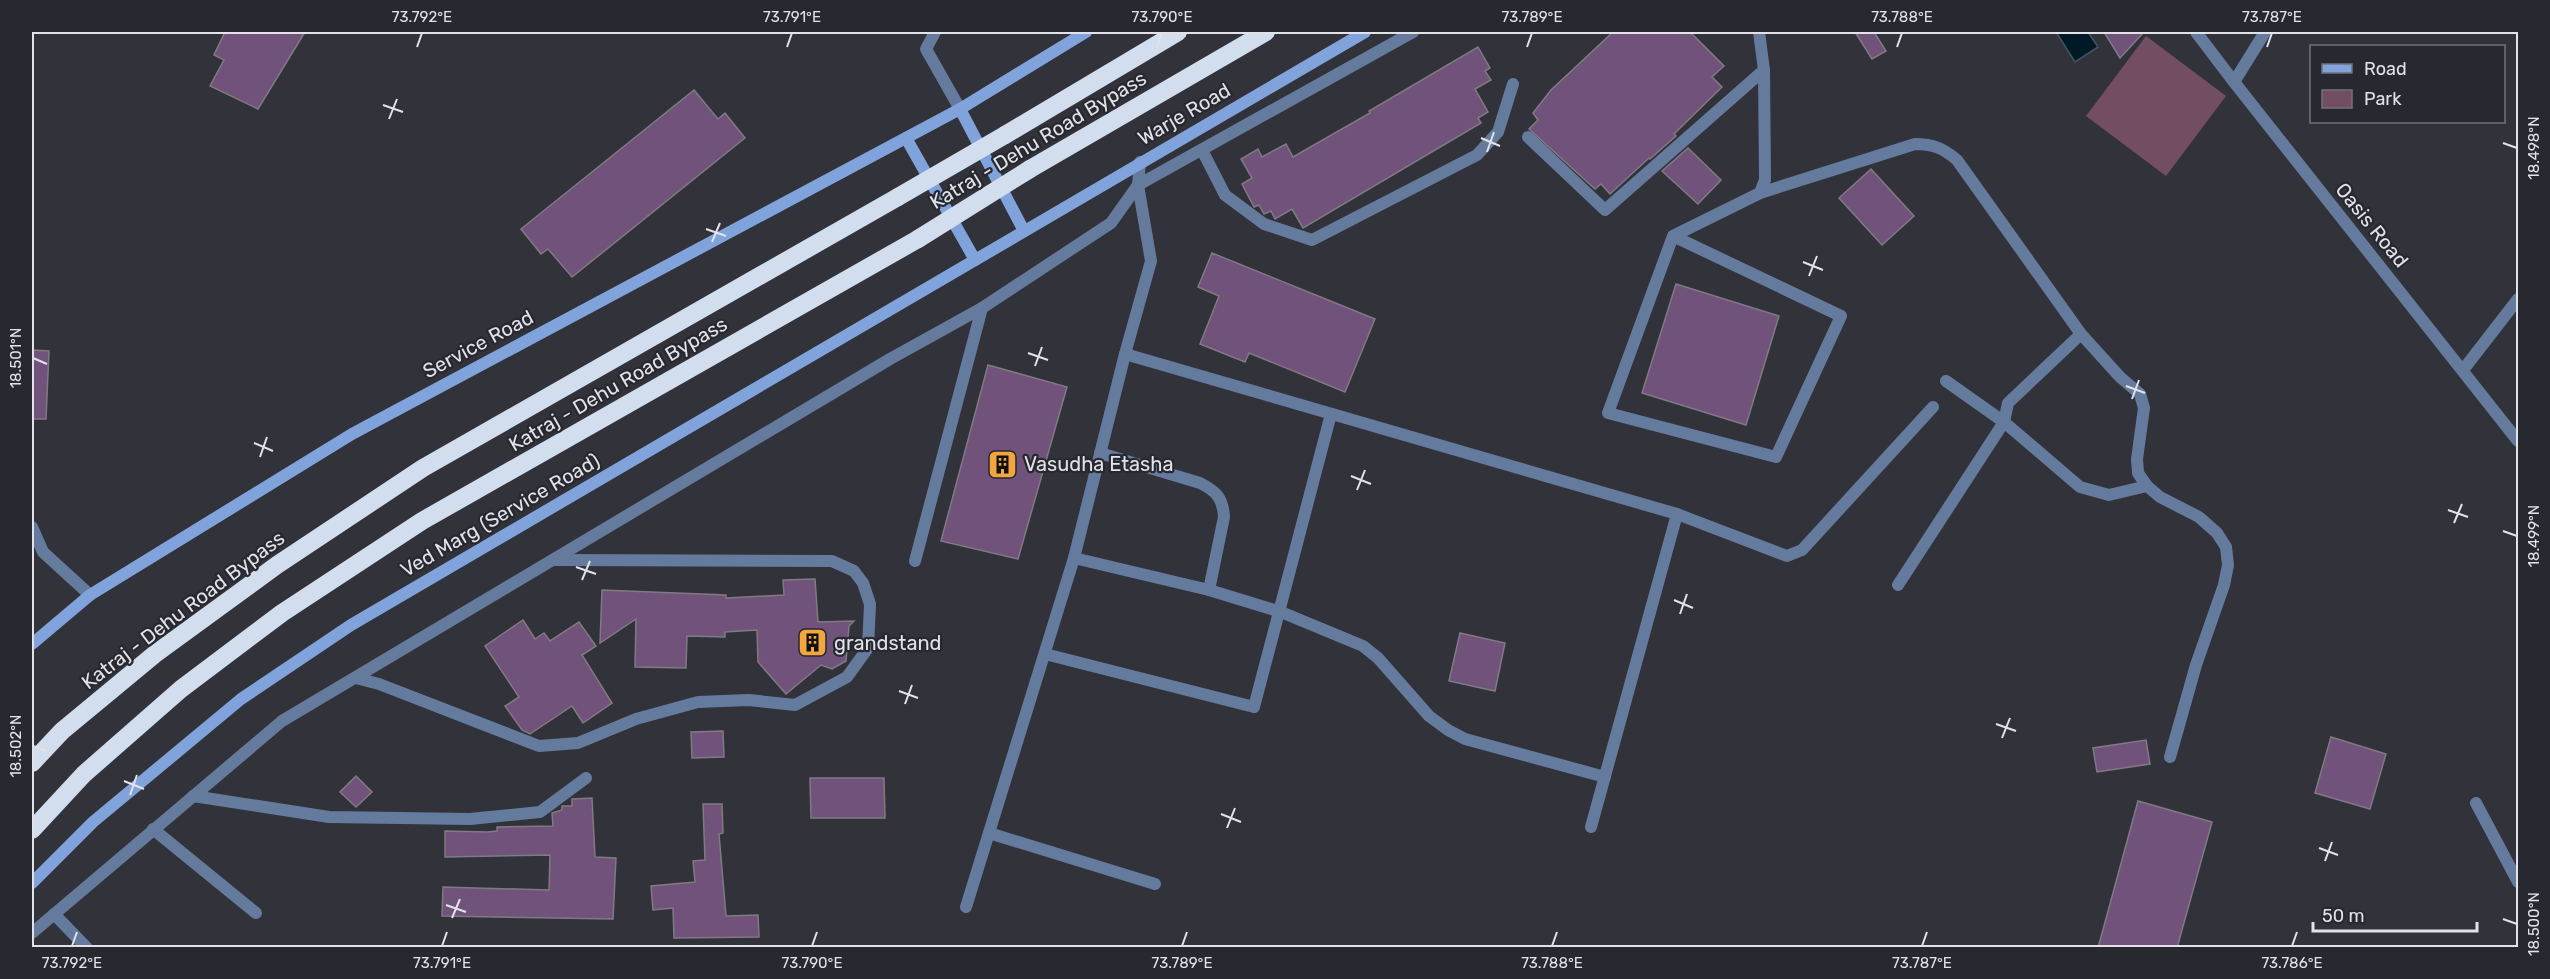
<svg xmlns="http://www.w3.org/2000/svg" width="2550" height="979" viewBox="0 0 2550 979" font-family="Rubik,sans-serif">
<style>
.green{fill:#734e62}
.water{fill:#001926;stroke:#445560;stroke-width:1.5}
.building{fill:#70527b;stroke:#807a83;stroke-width:1.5}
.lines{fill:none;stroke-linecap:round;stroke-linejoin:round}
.lane{stroke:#657b9e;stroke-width:12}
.street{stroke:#657b9e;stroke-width:12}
.secondary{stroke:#80a3db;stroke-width:12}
.highway{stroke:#d2ddee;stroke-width:18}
.highway-bridge{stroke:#d2ddee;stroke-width:18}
.ticks{fill:none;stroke:#e2e2e8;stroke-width:2}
.labels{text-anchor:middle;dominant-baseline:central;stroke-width:4.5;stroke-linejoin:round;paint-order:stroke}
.street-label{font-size:20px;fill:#e2e2e8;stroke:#282830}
.poi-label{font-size:20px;fill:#e2e2e8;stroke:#282830;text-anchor:start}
.neatline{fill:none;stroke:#e2e2e8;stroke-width:2}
.ticks-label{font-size:15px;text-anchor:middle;fill:#e2e2e8}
</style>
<rect width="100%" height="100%" fill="#32323a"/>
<path class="green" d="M2146,36L2226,96L2166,176L2086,116Z"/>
<path class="water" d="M2056,32H2088L2098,47L2075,62Z"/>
<g class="building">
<path d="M225,32H305L258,109L210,86L224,60L214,55Z"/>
<path d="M1613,32H1690L1724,66L1712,77L1722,87L1674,134L1676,136L1650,159L1649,158L1610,194L1601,184L1595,189L1529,129L1538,120L1533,113L1551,90Z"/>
<path d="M1855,32H1874L1886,51L1872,59Z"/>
<path d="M2104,32H2144L2120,58Z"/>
<path d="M1478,47L1490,68L1485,71L1491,80L1475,89L1488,112L1478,118L1481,123L1303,228L1292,209L1275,219L1271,211L1264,214L1259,205L1254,207L1242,184L1252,178L1241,159L1258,149L1262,157L1286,144L1293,157L1370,113L1369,111Z"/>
<path d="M694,90L718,119L725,113L745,138L572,277L548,249L541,254L521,229Z"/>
<path d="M1688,148L1721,180L1698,204L1662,171Z"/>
<path d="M1871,169L1914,216L1882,245L1839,198Z"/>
<path d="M1212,253L1375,319L1345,392L1249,353L1245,362L1200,344L1219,296L1198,287Z"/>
<path d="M1676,284L1779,316L1746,425L1642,393Z"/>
<path d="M32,350L49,351L46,419H32Z"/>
<path d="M988,365L1067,387L1018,559L941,541Z"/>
<path d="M815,579L818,622L854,621L849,626L846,661L832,669L821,665L786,694L758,662L757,630L725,632V637L687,636L686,668L635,667L636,619L600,643L602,590L726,595V598L784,595L783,580Z"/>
<path d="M523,620L535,639L544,633L550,641L579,622L596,646L582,655L612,703L583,723L572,706L530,734L522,730L505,706L519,697L485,646Z"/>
<path d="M1460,633L1505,643L1495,691L1449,681Z"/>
<path d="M723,731L724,757L692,758L691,732Z"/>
<path d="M2331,737L2386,754L2370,809L2315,793Z"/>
<path d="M2146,740L2150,764L2097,772L2093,748Z"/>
<path d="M356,776L372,792L356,807L340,792Z"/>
<path d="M810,778H884L885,818H811Z"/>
<path d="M592,798L595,857L616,858L613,919L442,916L443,887L549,890L550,855L445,857V831L487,832L497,831V827L553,826L552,813L562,810V806H572V799Z"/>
<path d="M2138,801L2212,822L2177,948H2098Z"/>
<path d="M703,804H722L723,833L719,834L726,916L758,915L759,937L674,938L673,908L653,910L651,886L695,882L693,861L705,860Z"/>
</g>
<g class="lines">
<g class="lane">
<path d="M935,32L926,49L960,109"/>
<path d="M2196,32L2234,82L2518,441"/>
<path d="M2234,82L2265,32"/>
<path d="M1528,137L1605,210L1764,70"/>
<path d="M1202,150L1225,195L1264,224L1312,240L1477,155L1498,132L1513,84"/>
<path d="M1760,193L1915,144C1933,144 1943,148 1957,160L2081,334L2120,377L2140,394L2144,408L2137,459L2138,473L2147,486L2160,497L2199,517L2217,533L2226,547L2228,565L2224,585L2196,665L2170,757"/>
<path d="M1673,236L1841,316L1776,457L1608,413L1673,236L1760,193L1765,180L1764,70L1759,32"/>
<path d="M1125,354L1677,514L1787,556L1802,550L1933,407"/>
<path d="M2463,370L2518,299"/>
<path d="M1946,381L2004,422L2080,487L2109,495L2147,486"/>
<path d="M1100,453L1200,483C1216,491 1223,498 1224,517L1209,590"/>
<path d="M32,527L43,552L90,595"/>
<path d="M1074,558L1209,590L1281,612L1363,646L1378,658L1429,716L1448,730L1465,739L1605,777"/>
<path d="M915,561L982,308"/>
<path d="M1898,585L2004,422L2008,403L2081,334"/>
<path d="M1045,654L1254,707L1331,414"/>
<path d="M356,678L379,684L539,746L578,743L636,719L698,702L749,700L795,705L847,677L868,648L870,604L863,583L854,571L832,561L555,560"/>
<path d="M193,796L329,817L470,819L540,812L586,778"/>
<path d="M2476,803L2518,882"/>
<path d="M1591,827L1677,514"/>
<path d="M153,829L256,913"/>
<path d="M989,833L1155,884"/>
<path d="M54,914L87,948"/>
</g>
<g class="street">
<path d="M1140,162L1138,185L1413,32"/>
<path d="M966,907L1074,558L1125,354L1151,261L1138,185"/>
<path d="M32,933L282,721L890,359L982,308L1111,223L1138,185"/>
</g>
<g class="secondary">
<path d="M960,109L1024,231"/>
<path d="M906,138L975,260"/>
<path d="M32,644L90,595L352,434L960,109L1086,32"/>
<path d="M32,883L93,822L241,699L351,625L1365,32"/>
</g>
<g class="highway">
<path d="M1005,135L1178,32"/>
<path d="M1030,169L1266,32"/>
<path d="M32,763L62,731L155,654L277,565L423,468L898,197"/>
<path d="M32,830L84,774L181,689L282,613L422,521L918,239"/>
</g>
<g class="highway-bridge">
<path d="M898,197L1005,135"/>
<path d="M918,239L1030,169"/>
</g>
</g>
<path class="ticks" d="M417,47L422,33M787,47L792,33M1157,47L1162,33M1527,47L1532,33M1897,47L1902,33M2267,47L2272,33M383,105L403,112M389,119L397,99M1481,138L1500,146M2503,143L2517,148M1487,152L1494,132M706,229L726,236M712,242L720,223M1803,262L1823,270M1809,276L1817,256M1028,353L1048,360M33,358L47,364M1035,366L1042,347M2126,386L2145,393M2132,399L2139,380M254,443L273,451M260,457L267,437M1351,476L1371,484M1357,490L1365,470M2448,510L2468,517M2454,523L2462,504M2503,531L2517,536M576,567L596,574M582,580L590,561M1674,600L1693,608M1680,614L1687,594M899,691L918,698M905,704L912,685M1996,724L2016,731M2002,738L2010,718M33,746L47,751M124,781L144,789M130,795L137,775M1221,814L1241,822M1227,828L1235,808M2319,848L2338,855M2325,861L2332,842M446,905L466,912M452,918L460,899M2503,919L2517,924M72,946L77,932M442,946L447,932M812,946L817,932M1182,946L1187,932M1552,946L1557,932M1922,946L1927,932M2292,946L2297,932"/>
<defs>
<symbol id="building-square" viewBox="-11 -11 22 22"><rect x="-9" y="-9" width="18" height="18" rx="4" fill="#f1a63f" stroke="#282830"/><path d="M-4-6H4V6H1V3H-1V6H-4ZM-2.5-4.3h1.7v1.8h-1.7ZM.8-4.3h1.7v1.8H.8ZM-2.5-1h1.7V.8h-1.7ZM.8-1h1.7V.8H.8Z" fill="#111"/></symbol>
</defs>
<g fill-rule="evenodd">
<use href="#building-square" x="986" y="448" width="33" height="33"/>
<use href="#building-square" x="796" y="626" width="33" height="33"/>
</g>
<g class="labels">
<g class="street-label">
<text transform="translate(1184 114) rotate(-30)">Warje Road</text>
<text transform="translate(1038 140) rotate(-31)">Katraj - Dehu Road Bypass</text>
<text transform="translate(2372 225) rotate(51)">Oasis Road</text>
<text transform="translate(478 344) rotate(-28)">Service Road</text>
<text transform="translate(618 384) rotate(-30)">Katraj - Dehu Road Bypass</text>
<text transform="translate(500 515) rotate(-30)">Ved Marg (Service Road)</text>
<text transform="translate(183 610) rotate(-37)">Katraj - Dehu Road Bypass</text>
</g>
<g class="poi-label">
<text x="1024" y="464">Vasudha Etasha</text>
<text x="834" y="643">grandstand</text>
</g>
</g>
<rect width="2550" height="979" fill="none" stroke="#282830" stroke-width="66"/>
<rect x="2310" y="45" width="195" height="78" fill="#282830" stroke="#72727a" stroke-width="1.5"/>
<rect x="2322" y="64" width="30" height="9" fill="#80a3db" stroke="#72727a" stroke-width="1.5"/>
<text x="2364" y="75" font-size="18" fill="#e2e2e8">Road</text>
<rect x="2322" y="90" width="30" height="18" fill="#734e62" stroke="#72727a" stroke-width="1.5"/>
<text x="2364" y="105" font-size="18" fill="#e2e2e8">Park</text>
<path d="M2313 922v9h164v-9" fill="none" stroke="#e2e2e8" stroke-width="3"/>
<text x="2322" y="922" font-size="18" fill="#e2e2e8" stroke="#282830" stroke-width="4.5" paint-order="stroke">50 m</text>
<rect x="33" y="33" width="2484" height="913" class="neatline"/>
<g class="ticks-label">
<text x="422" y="22">73.792°E</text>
<text x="792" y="22">73.791°E</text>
<text x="1162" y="22">73.790°E</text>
<text x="1532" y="22">73.789°E</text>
<text x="1902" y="22">73.788°E</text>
<text x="2272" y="22">73.787°E</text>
<text transform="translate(2534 148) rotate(-90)" y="5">18.498°N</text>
<text transform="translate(16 358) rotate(-90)" y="5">18.501°N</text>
<text transform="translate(2534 536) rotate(-90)" y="5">18.499°N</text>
<text transform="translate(16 746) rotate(-90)" y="5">18.502°N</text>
<text transform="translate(2534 924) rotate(-90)" y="5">18.500°N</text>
<text x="72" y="968">73.792°E</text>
<text x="442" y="968">73.791°E</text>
<text x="812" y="968">73.790°E</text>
<text x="1182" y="968">73.789°E</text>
<text x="1552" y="968">73.788°E</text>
<text x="1922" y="968">73.787°E</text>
<text x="2292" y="968">73.786°E</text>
</g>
</svg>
